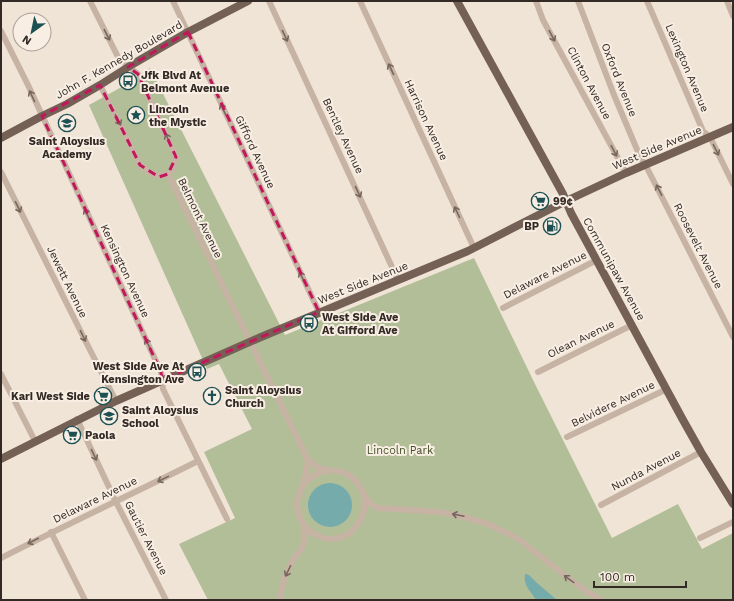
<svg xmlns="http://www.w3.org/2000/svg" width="734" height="601" viewBox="0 0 734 601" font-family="'Work Sans',sans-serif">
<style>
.green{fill:#b2be97}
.water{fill:#76abac}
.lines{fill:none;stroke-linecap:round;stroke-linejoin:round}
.minor{stroke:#c7b3a3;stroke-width:6}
.major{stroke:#756056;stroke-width:8}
.oneway{stroke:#76675e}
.marked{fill:none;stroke:#c2185b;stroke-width:3;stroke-dasharray:8 5;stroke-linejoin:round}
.labels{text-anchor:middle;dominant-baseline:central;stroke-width:4;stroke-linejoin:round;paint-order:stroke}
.street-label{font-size:11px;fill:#332925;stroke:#f8eee3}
.poi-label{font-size:11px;font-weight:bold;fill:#332925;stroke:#f8eee3;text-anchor:start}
.park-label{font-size:11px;fill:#435029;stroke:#f8eee3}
</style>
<rect width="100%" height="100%" fill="#f0e4d7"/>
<path class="green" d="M150,68L285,335L474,258L534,382L612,538L678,504L702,549L733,533V600H208L179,544L235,518L204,452L252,429L219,364L207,369L89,105L127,84Z"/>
<g class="water">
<circle cx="330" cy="505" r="22"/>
<path d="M525,574H527L530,576L537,583L557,600H536C531,591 523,586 525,574Z"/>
</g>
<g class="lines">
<g class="minor">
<path d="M90,1L119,59L138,74L176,157L172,170L168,174"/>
<path d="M173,1L319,312"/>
<path d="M269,1L398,280"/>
<path d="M360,1L474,248"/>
<path d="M536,1L543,20L626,173"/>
<path d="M578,1L614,95L641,159L645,164L733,337"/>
<path d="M647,1L703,131L710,137L733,184"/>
<path d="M727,1L733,16"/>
<path d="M1,31L28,85L161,372L163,389L227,519"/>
<path d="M100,85L140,165C150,173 155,178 168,174"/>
<path d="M1,172L87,344L116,401"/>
<path d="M168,174L308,460C307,469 306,476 303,484C301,491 297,497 297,505C298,519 305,529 316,535C321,537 326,539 331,539C356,538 369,514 363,492"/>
<path d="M503,308L597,260"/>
<path d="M538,372L632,325"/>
<path d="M1,374L35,441"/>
<path d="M77,419L116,502L166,600"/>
<path d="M567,437L667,389"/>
<path d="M308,460L318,467L328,470"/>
<path d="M305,483C319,467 343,466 357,482C365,493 364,502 378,508L440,512L464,517L488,524L517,538L562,573L587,592L602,600"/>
<path d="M601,505L701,452"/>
<path d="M51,532L85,600"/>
<path d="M700,538L733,522"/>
<path d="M1,558C66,525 132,494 198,461"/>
<path d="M280,600C281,584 286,572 294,558C297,554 302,550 303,545C306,539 305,532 304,526"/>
</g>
<g class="major">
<path d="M457,1L563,194L571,213L683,420L701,452L733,504"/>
<path d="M1,138L42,116L67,104L100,85L133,64L188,32L248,1"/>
<path d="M1,459L116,401L261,337L468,251L566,201L626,173L733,127"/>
</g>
</g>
<defs><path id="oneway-shaft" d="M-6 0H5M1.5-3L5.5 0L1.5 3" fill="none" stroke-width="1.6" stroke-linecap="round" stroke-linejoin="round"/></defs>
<g class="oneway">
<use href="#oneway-shaft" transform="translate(107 35) rotate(63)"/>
<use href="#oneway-shaft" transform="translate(285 36) rotate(65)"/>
<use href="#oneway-shaft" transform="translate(552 36) rotate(62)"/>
<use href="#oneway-shaft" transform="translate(391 69) rotate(-115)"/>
<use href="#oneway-shaft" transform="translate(32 96) rotate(-115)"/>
<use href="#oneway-shaft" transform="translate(223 109) rotate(-115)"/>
<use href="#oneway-shaft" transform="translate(118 120) rotate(63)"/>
<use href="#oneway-shaft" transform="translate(168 139) rotate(-114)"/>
<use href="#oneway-shaft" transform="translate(716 150) rotate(63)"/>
<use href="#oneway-shaft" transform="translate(614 151) rotate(62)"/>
<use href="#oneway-shaft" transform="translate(659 190) rotate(-117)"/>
<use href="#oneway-shaft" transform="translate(358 192) rotate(65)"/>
<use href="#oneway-shaft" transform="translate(18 207) rotate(64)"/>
<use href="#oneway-shaft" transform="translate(457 212) rotate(-115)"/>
<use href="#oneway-shaft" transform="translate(87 214) rotate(-115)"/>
<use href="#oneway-shaft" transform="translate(302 277) rotate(-115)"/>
<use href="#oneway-shaft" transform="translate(83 336) rotate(64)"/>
<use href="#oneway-shaft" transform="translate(148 344) rotate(-115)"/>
<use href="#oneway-shaft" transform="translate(94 455) rotate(65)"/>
<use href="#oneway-shaft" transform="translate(163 479) rotate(154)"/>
<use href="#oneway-shaft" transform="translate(458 515) rotate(-168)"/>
<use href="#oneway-shaft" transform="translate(33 541) rotate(153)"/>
<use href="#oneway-shaft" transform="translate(288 571) rotate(116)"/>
<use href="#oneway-shaft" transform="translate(569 579) rotate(-144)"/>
</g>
<path class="marked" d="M188,32L319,312L162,380L161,372L42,116L100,85L140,165L159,177L168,174L176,157L138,74L128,67Z"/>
<defs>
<symbol id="bus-ring" viewBox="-11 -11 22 22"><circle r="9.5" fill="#f8eee3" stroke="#1c5053" stroke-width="1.5"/><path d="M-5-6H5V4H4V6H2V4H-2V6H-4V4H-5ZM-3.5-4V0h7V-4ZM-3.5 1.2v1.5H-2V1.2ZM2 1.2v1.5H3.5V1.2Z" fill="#1c5053"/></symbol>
<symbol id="sight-ring" viewBox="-11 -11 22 22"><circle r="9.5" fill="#f8eee3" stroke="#1c5053" stroke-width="1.5"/><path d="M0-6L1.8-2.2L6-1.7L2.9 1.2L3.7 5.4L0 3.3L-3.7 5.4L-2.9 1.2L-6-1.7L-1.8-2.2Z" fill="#1c5053"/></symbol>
<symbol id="school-ring" viewBox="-11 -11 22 22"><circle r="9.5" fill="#f8eee3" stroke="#1c5053" stroke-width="1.5"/><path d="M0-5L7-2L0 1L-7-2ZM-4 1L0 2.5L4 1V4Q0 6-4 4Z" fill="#1c5053"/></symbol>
<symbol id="supermarket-ring" viewBox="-11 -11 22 22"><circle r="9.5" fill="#f8eee3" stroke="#1c5053" stroke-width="1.5"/><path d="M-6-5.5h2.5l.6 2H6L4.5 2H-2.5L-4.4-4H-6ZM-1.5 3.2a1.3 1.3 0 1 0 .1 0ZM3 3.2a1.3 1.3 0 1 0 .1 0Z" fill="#1c5053"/></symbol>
<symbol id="fuel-ring" viewBox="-11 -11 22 22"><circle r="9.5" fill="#f8eee3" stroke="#1c5053" stroke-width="1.5"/><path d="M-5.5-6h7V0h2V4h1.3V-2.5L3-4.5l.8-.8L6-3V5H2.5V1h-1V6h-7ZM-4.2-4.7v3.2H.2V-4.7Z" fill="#1c5053"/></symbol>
<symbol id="church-ring" viewBox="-11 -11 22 22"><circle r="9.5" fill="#f8eee3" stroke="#1c5053" stroke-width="1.5"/><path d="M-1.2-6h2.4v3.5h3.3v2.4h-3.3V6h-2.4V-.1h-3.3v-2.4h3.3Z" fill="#1c5053"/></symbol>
</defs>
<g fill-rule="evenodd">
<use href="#bus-ring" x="118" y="71" width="20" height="20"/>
<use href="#sight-ring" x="126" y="105" width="20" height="20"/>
<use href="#school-ring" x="57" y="113" width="20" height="20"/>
<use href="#supermarket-ring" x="530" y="191" width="20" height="20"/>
<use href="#fuel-ring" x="542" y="216" width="20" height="20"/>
<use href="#bus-ring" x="299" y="313" width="20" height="20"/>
<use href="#bus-ring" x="187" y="362" width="20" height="20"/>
<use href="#supermarket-ring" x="93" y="386" width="20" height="20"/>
<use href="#church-ring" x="202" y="386" width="20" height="20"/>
<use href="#school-ring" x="99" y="406" width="20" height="20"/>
<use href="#supermarket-ring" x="62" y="425" width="20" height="20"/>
</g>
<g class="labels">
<g class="street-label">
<text transform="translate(119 60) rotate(-30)">John F. Kennedy Boulevard</text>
<text transform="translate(687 68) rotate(67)">Lexington Avenue</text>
<text transform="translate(619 80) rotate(68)">Oxford Avenue</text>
<text transform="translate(589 83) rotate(62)">Clinton Avenue</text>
<text transform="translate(426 120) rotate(65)">Harrison Avenue</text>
<text transform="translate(343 136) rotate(65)">Bentley Avenue</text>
<text transform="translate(657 148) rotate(-23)">West Side Avenue</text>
<text transform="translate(255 152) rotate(65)">Gifford Avenue</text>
<text transform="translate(200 218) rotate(64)">Belmont Avenue</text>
<text transform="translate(698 246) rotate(63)">Roosevelt Avenue</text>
<text transform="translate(614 269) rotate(61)">Communipaw Avenue</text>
<text transform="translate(125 271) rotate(65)">Kensington Avenue</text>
<text transform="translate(545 275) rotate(-27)">Delaware Avenue</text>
<text transform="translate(67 282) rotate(64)">Jewett Avenue</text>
<text transform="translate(363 283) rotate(-22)">West Side Avenue</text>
<text transform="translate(581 339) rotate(-26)">Olean Avenue</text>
<text transform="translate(613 404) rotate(-26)">Belvidere Avenue</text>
<text transform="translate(646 470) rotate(-28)">Nunda Avenue</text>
<text transform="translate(95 500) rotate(-26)">Delaware Avenue</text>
<text transform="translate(146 538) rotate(63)">Gautier Avenue</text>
</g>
<g class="poi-label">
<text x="141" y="75">Jfk Blvd At<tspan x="141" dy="13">Belmont Avenue</tspan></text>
<text x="149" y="109">Lincoln<tspan x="149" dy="13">the Mystic</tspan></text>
<text x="67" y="141" text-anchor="middle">Saint Aloysius<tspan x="67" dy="13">Academy</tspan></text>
<text x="553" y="201">99¢</text>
<text x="539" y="226" text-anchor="end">BP</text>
<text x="322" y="317">West Side Ave<tspan x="322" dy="13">At Gifford Ave</tspan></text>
<text x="184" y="366" text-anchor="end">West Side Ave At<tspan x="184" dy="13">Kensington Ave</tspan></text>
<text x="225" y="390">Saint Aloysius<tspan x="225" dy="13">Church</tspan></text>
<text x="90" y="396" text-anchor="end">Kari West Side</text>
<text x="122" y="410">Saint Aloysius<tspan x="122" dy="13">School</tspan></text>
<text x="85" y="435">Paola</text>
</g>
<g class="park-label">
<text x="400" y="450">Lincoln Park</text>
</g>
</g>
<rect width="734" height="601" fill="none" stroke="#332925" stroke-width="4"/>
<g transform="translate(32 32) rotate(213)"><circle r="19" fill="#f8eee3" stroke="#a99f97"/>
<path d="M0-3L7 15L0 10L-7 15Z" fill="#1c5053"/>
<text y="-6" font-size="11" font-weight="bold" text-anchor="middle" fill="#332925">N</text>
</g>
<path d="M594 581v6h92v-6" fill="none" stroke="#332925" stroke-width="2"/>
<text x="600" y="581" font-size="12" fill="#332925" stroke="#f8eee3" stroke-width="3" paint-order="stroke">100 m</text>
</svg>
